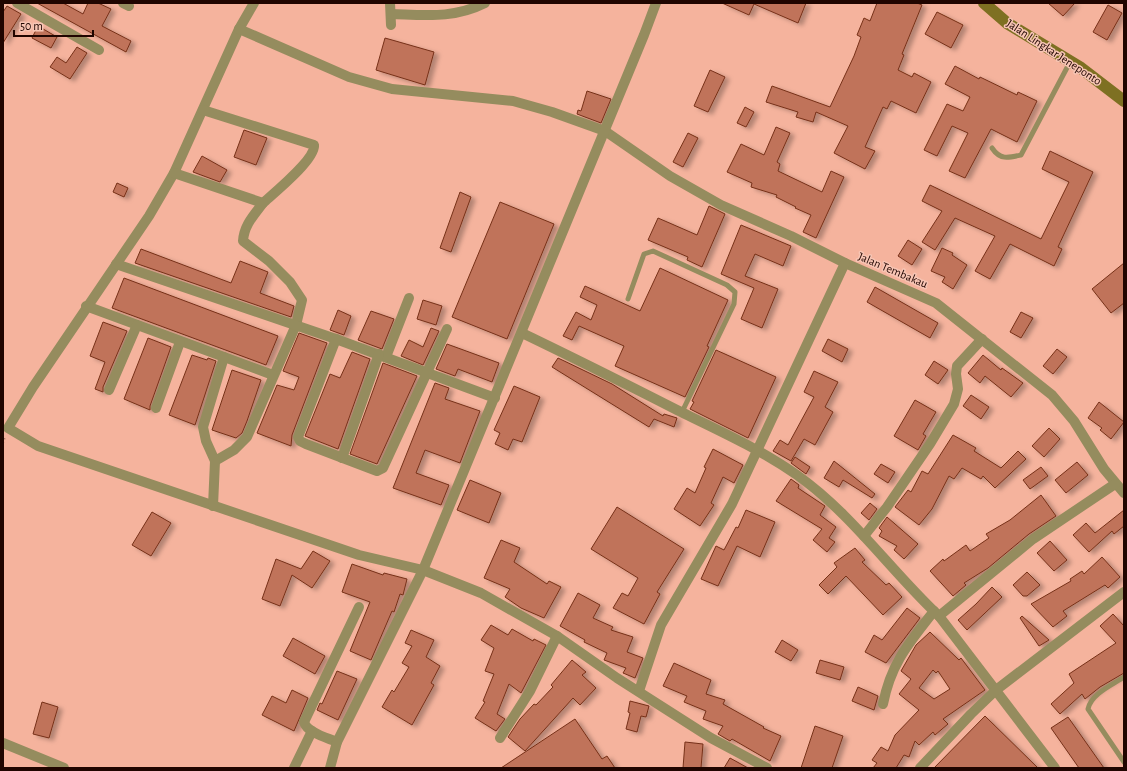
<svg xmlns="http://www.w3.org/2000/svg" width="1127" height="771" viewBox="0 0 1127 771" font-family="'Alegreya Sans',sans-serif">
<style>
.building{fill:#c0735a;stroke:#763018;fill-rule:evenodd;filter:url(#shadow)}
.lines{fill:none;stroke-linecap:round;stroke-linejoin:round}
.path{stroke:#9b695a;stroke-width:2;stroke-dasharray:1 3;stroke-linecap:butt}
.service{stroke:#958c5e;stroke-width:5}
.minor{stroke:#958c5e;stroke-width:10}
.secondary{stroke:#7e7022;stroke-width:12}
.labels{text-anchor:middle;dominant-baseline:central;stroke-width:3;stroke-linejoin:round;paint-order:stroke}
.street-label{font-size:12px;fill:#200500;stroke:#f7c5b4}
</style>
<defs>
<filter id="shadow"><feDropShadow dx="4.5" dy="2.5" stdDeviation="2" flood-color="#0004"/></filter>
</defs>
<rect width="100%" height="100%" fill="#f5b39d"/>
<g class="building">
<path d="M37,3H63L83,14L88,3H98L111,9L102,26L131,41L126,52Z"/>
<path d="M722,3H806L798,23L754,4L749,15Z"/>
<path d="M877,3H917L922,5L902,54L904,55L898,70L912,77L914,73L931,82L916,113L891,101L887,109L883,107L865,147L875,151L865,169L834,153L848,126L816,112L813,122L796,117L798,112L766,102L772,86L830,107L854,56L861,37L857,35L864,18L870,21Z"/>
<path d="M1048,3H1075L1063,16Z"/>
<path d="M1108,5L1122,13L1107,40L1093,32Z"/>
<path d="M7,6L21,14L3,43V12Z"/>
<path d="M937,12L963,25L951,48L925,34Z"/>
<path d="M38,26L57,37L51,48L32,38Z"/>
<path d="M385,38L434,52L425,85L376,70Z"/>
<path d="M77,47L87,53L70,79L50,67L57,57L66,63Z"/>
<path d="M955,66L979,79L980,77L1017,95L1018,92L1037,101L1017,142L991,129L965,178L949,171L968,133L952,126L937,156L924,150L947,104L963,111L970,97L945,84Z"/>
<path d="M710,70L725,77L708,112L694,106Z"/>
<path d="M587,91L611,99L601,123L577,114L578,110L581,111Z"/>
<path d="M745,107L754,112L746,127L737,123Z"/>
<path d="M776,127L790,133L777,162L780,164L778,171L822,192L831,171L844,177L816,238L803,232L811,215L795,208L796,207L776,197L777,195L751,187L752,183L727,172L741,144L764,155Z"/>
<path d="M244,130L267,138L256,165L234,157Z"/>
<path d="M688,133L698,138L683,167L673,162Z"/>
<path d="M1050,151L1093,172L1058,247L1062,249L1054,266L1010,244L990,279L975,271L995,236L955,218L935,250L922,242L942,211L922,201L930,185L1041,239L1069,182L1042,169Z"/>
<path d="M202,156L227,170L220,182L193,172Z"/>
<path d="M117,183L128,188L124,197L113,192Z"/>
<path d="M460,192L471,197L451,252L440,248Z"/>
<path d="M500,202L554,224L507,339L452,317Z"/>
<path d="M709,206L725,214L702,267L687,260L688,257L648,240L658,218L697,235Z"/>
<path d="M741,225L791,246L783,266L755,254L745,276L778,289L762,328L741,319L754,288L721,274Z"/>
<path d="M908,240L922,249L912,265L898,256Z"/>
<path d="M942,248L953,253L952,255L967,265L953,289L942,282L945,277L931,271Z"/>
<path d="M141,249L231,283L240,261L268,272L260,293L294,306L291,317L135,263Z"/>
<path d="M1124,263V303L1111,313L1092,289Z"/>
<path d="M660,268L728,300L707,346L709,347L685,397L615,366L624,346L579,326L572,340L563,336L576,312L591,320L597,305L580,297L585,286L640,311Z"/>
<path d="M124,278L278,336L266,365L112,308Z"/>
<path d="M875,287L938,323L930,338L867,302Z"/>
<path d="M423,300L442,306L436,325L417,319Z"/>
<path d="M338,310L351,316L344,335L330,330Z"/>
<path d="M371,311L394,319L382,349L358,340Z"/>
<path d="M1021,312L1033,318L1021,338L1010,332Z"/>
<path d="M103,322L127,331L103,387V392L95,389L105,362L90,356Z"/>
<path d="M431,328L439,331L423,365L401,356L409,340L423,347Z"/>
<path d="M299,333L327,343L292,435L291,446L257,433L277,385L294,390L299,377L283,371Z"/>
<path d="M148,338L171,347L150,406V410L124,399Z"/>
<path d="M828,339L848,349L842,362L822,351Z"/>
<path d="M447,344L499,363L492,382L458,369L455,376L436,369Z"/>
<path d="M1057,349L1067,357L1053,374L1043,366Z"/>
<path d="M716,350L776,377L748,438L690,409L694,402L692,401Z"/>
<path d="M352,352L370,359L338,449L305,436L330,374L340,378Z"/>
<path d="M192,355L207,360L208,358L216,361L195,425L169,415Z"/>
<path d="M983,355L1001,370L1002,368L1023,383L1011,397L985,376L980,383L968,373Z"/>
<path d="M558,358L612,384L663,416L664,414L677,418L674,427L654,419L649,427L552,367Z"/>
<path d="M934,361L948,370L938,384L925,375Z"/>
<path d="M383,363L417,376L377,464L350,454Z"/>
<path d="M232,370L261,380L247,421L242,433L236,438L212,430Z"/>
<path d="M814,371L838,382L825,407L833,412L815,445L804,439L791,461L773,451L780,440L788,445L814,397L804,392Z"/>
<path d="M435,383L449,388L445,399L480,411L460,463L425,450L416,473L449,485L441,505L393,488Z"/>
<path d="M514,386L540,397L522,442L513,439L508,450L495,444L500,433L494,430Z"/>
<path d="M971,395L989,407L981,419L963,406Z"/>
<path d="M915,400L936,412L923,434L926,436L918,450L894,436Z"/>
<path d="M1099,402L1124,422L1111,439L1100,430L1102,428L1088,418Z"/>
<path d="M1049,428L1060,439L1044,457L1032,446Z"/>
<path d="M953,435L976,448L974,451L1001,468L1018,451L1026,459L995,488L983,476L981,479L962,468L954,479L949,476L932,509L919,525L895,507L908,490L911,492L922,471L928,474Z"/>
<path d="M713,449L743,465L734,483L723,477L711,503L714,505L700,526L674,509L687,488L695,493L706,468L704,467Z"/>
<path d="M795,457L810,467L806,474L791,463Z"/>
<path d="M834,461L875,494L872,498L843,480L839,487L824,478Z"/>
<path d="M1077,462L1088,475L1066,493L1055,480Z"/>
<path d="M881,464L895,472L888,483L874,474Z"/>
<path d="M1041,467L1048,476L1030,489L1023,480Z"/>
<path d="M791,479L799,485L798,488L825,506L820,515L836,527L829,538L835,542L827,552L813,540L822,529L776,501Z"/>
<path d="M470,480L501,493L489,523L457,510Z"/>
<path d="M1041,495L1056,516L1029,534L988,568L964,583L966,585L953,596L930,571L943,559L944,561L966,545L970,551L989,538L986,534L1010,520Z"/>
<path d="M870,503L877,509L869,520L861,513Z"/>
<path d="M617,507L684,549L657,592L660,594L644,624L613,608L622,593L628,596L638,578L591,549Z"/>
<path d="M746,510L775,522L760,557L737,546L718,586L701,579L716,546L724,550L736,527L738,528Z"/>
<path d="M1124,510V526L1114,534L1112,531L1089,552L1073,535L1086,523L1095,533Z"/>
<path d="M152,512L171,523L151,556L132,545Z"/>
<path d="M887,517L918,544L904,559L894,550L897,546L879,536L882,531L879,528Z"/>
<path d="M501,540L520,548L514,562L547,584L549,581L561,587L544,618L521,608L505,597L510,589L484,578Z"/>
<path d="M1050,541L1067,560L1054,571L1037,553Z"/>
<path d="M855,548L865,560L862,562L886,585L889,583L902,597L883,615L846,576L828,594L819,585L837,567L834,563Z"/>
<path d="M313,551L330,561L312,588L292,575L280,606L262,599L276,559L301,569Z"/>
<path d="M1102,557L1120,577L1108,588L1105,585L1063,611L1067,616L1053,627L1031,604L1071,581L1070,579L1082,571L1084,574Z"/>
<path d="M352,564L383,575L384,573L407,579L403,595L400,594L394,612L392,611L371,660L350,651L370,602L342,592Z"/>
<path d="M1027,572L1040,585L1027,596H1023L1013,585Z"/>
<path d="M992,587L1002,597L967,630L958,620L976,604Z"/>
<path d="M578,593L600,605L593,618L613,627L611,630L633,637L627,652L643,658L635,678L623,673L626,668L604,660L607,653L584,642L585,640L560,626Z"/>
<path d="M907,608L920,618L886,663L865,652L874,635L882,640Z"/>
<path d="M1113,614L1124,626V673L1100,687L1085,699L1082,694L1060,714L1051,704L1074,683L1069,674L1116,643L1100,626Z"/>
<path d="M1022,616L1049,640L1039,646L1020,618Z"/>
<path d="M491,625L508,635L512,629L533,641L534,639L546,645L521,693L509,684L497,714L505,719L496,731L475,718L485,702L483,701L494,674L485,671L494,648L481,640Z"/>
<path d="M411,630L434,640L426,657L440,666L431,683L434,685L412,725L382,707L392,690L394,692L409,667L402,663L412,646L405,643Z"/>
<path d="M930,632L959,660L961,658L985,690L943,719L948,724L935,735L933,732L919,745L915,741L909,757L904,755L896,768H873L877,763L872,760L881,747L888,751L895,735L919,710L899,694L911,679L901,671L916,645ZM933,670L936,673L938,671L950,689L934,699L919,688Z"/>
<path d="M293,638L325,656L315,674L283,656Z"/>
<path d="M782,640L798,650L791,661L775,652Z"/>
<path d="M572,660L586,672L582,675L596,688L580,705L573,698L525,751L508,737L520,719L534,704L536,705L553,687L551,685Z"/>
<path d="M820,660L844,667L840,680L816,673Z"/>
<path d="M674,663L711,680L706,694L725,700L723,704L764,727L763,728L781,736L770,761L732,739L730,741L718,734L723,726L703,719L706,711L684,702L687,696L663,686Z"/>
<path d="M337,671L357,679L338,720L317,710L320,703L322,704Z"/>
<path d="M858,687L878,696L874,710L852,701Z"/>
<path d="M292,690L308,698L294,731L262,715L272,696L286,703Z"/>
<path d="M630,701L649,706L646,717L641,716L637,732L626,729L630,713L628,712Z"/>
<path d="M42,702L58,707L49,738L33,734Z"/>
<path d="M985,716L1038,768H934Z"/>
<path d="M1068,717L1104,768H1079L1051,728Z"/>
<path d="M575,719L602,759L607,756L615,768H501Z"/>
<path d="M815,726L843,736L832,768H801Z"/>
<path d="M685,742L703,744L701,768H683Z"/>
<path d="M730,758L748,768H724Z"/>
</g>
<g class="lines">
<path class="path" d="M3,443L5,437"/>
<g class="service">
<path d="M992,148C1000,160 1008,158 1021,155L1070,62"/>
<path d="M628,299L644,254L653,251L727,285L735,292L734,304L682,412"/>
<path d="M1124,677C1112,685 1091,694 1088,709L1124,762"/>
</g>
<g class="minor">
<path d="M17,3L99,50"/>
<path d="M123,3L129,6"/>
<path d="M254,3L239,29L174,173L149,216L33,387L8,428L38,446L359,555L423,570L481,593L557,636L617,678L711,738L767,768"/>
<path d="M390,3L391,25"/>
<path d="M391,14C425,15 453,19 485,3"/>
<path d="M239,29L349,77L392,89L513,101L552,112L605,131L670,176L721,205L791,236L845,263L936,303L1052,395L1074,421L1104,469L1124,493"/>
<path d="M203,110L314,145C316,159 274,193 263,203"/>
<path d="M174,173L263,203C254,215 244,225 243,241L269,261L290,282L302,300L296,325L247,437L234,450L215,461"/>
<path d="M116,264L336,339L495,398"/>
<path d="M86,306L273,375"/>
<path d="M522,333C574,358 626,384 677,410C718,430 760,449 797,475C852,514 890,570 939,616L1055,768"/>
<path d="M336,339L298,437L300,441L306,444L377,471L383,468L447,329"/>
<path d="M386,357L409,298"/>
<path d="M109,390L137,325"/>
<path d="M156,408L180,342"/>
<path d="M342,458L379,354"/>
<path d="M213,506L215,461L206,441L203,427L224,357"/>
<path d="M864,536L887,507L930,444L954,404L958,389L956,374L957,366L982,339"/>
<path d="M939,616L1033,539L1115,484"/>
<path d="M639,691L661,625L732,504L845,263"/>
<path d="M883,704C891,663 909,643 934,611"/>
<path d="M500,738L530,691L557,636"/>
<path d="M337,742C328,738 307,733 304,722L359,607"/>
<path d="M3,743L64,768"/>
<path d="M294,768L312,731"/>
<path d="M330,768L337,742L423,570L644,35L656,3"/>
<path d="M920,768L971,714L996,690L1124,592"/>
</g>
<path class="secondary" d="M984,3L1007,23L1081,68L1124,101"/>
</g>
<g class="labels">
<g class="street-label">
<text transform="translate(1054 52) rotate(33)">Jalan Lingkar Jeneponto</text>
<text transform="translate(893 270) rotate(23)">Jalan Tembakau</text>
</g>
</g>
<rect width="1127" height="771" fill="none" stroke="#200500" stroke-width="8"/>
<path d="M14 30v6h79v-6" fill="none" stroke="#200500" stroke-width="2"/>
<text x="20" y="30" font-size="12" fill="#200500" stroke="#f7c5b4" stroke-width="3" paint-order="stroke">50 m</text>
</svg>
